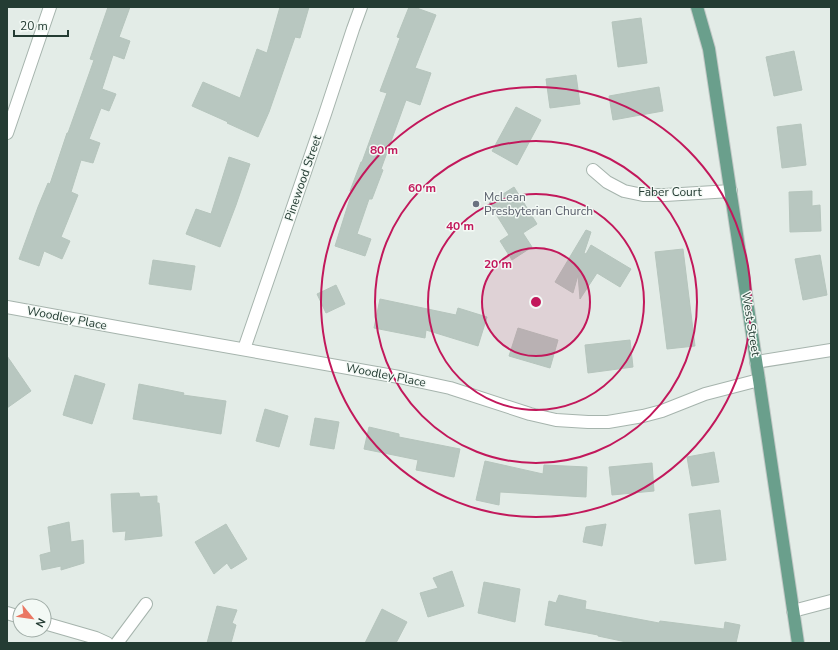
<svg xmlns="http://www.w3.org/2000/svg" width="838" height="650" viewBox="0 0 838 650" font-family="'Nunito Sans',sans-serif">
<style>
.building{fill:#b8c7c0;stroke:#b6c5bd}
.lines{fill:none;stroke-linecap:round;stroke-linejoin:round}
.minor-casing{stroke:#a6b4ad;stroke-width:14}
.major-casing{stroke:#c2c8c6;stroke-width:14}
.minor{stroke:#fff;stroke-width:12}
.major{stroke:#6a9f8c;stroke-width:12}
.ring{fill:none;stroke:#c2185b;stroke-width:2}
.worship-dot{fill:#6b7280;stroke:#f3f9f5;stroke-width:1.5}
.labels{text-anchor:middle;dominant-baseline:central;stroke-width:3;stroke-linejoin:round;paint-order:stroke}
.street-label{font-size:12px;fill:#243c33;stroke:#f3f9f5}
.worship-label{font-size:12px;fill:#5b616d;stroke:#f3f9f5;text-anchor:start}
.centre{fill:#c2185b;stroke:#f3f9f5;stroke-width:2}
.ring-label{font-size:12px;text-anchor:middle;font-weight:bold;fill:#c2185b;stroke:#f3f9f5;stroke-width:3;stroke-linejoin:round;paint-order:stroke}
</style>
<rect width="100%" height="100%" fill="#e3ece7"/>
<g class="building">
<path d="M108,7H130L119,37L130,41L124,59L113,55L102,89L116,94L109,111L101,108L89,139L100,143L93,163L81,160L71,192L78,195L61,237L70,241L62,259L44,251L39,266L19,259L38,207L48,183L50,184L67,133H68L94,60L90,59Z"/>
<path d="M280,7H309L300,38L295,37L269,112L258,137L227,123L228,122L192,106L203,82L240,98L257,49L267,53Z"/>
<path d="M409,7H414L436,15L415,68L431,73L420,105L406,100L381,169L383,170L372,199H369L357,234L371,239L365,256L335,246L352,192L350,191L361,162H362L387,93L380,91L400,38L397,37Z"/>
<path d="M641,18L647,63L618,67L612,22Z"/>
<path d="M794,51L802,90L774,96L766,57Z"/>
<path d="M576,75L580,104L550,108L546,79Z"/>
<path d="M659,87L663,111L613,120L609,96Z"/>
<path d="M516,107L541,120L517,165L492,151Z"/>
<path d="M801,124L806,165L782,168L777,127Z"/>
<path d="M229,157L250,164L236,205L220,247L186,234L196,209L211,214Z"/>
<path d="M514,187L537,224L523,233L532,247L512,260L500,241L509,235L489,203Z"/>
<path d="M812,191V206L820,205L821,231L790,232L789,192Z"/>
<path d="M586,230L591,232L584,253L586,254L591,245L631,269L620,287L597,273L580,299L578,275L573,293L555,282Z"/>
<path d="M683,249L695,346L667,349L655,252Z"/>
<path d="M820,255L827,295L803,300L795,259Z"/>
<path d="M153,260L195,266L191,290L149,284Z"/>
<path d="M336,285L345,304L326,313L317,294Z"/>
<path d="M380,299L456,315L458,308L487,317L478,346L426,330L425,338L374,328Z"/>
<path d="M518,328L558,340L550,368L509,356Z"/>
<path d="M630,340L633,367L588,373L585,345Z"/>
<path d="M7,356L31,391L7,408Z"/>
<path d="M75,375L105,384L92,424L63,415Z"/>
<path d="M139,384L184,393L183,395L226,401L221,434L133,419Z"/>
<path d="M265,409L288,416L279,447L256,441Z"/>
<path d="M315,418L339,422L334,449L310,445Z"/>
<path d="M369,427L399,434V437L460,449L454,477L416,470L418,460L364,449Z"/>
<path d="M714,452L719,482L692,486L687,457Z"/>
<path d="M485,461L543,474L544,465L587,467L586,497L500,492L499,505L476,500Z"/>
<path d="M652,463L654,491L612,495L609,467Z"/>
<path d="M139,493L140,497L157,496V503H159L162,536L125,540L126,531L113,532L111,494Z"/>
<path d="M720,510L726,560L695,564L689,514Z"/>
<path d="M69,522L71,542L83,540L84,563L61,570V566L42,570L40,555L51,552L48,527Z"/>
<path d="M226,524L247,559L231,569L227,563L214,574L195,542Z"/>
<path d="M606,524L602,546L583,542L586,527Z"/>
<path d="M452,571L464,606L428,617L420,593L438,588L433,578Z"/>
<path d="M484,582L520,589L515,622L478,613Z"/>
<path d="M559,595L586,601L585,609L659,623L660,621L724,629L725,622L740,625L736,643H631L598,636V635L545,625L549,601L556,603Z"/>
<path d="M217,606L237,610L232,623L236,625L231,643H207Z"/>
<path d="M382,609L407,622L396,643H365Z"/>
</g>
<g class="lines">
<defs>
<g id="minor">
<path d="M7,133L50,7"/>
<path d="M593,170L607,182L624,191L643,195H665L731,191"/>
<path d="M7,307L122,328L399,377L450,388L530,414L556,420L588,422H608L643,416L662,411L705,394L759,380"/>
<path d="M244,349L325,114L353,29L361,7"/>
<path d="M756,362L831,350"/>
<path d="M793,611L831,601"/>
<path d="M7,613L20,617"/>
<path d="M44,623L96,638L107,643"/>
<path d="M117,643L146,604"/>
</g>
<path id="major" d="M697,7L709,49L759,380L798,643"/>
</defs>
<use href="#minor" class="minor-casing"/>
<use href="#major" class="major-casing"/>
<use href="#minor" class="minor"/>
<use href="#major" class="major"/>
</g>
<circle cx="536" cy="302" r="54" fill="#c2185b" fill-opacity=".12"/>
<g class="ring">
<circle cx="536" cy="302" r="54"/>
<circle cx="536" cy="302" r="108"/>
<circle cx="536" cy="302" r="161"/>
<circle cx="536" cy="302" r="215"/>
</g>
<circle class="worship-dot" cx="476" cy="204" r="4"/>
<g class="labels">
<g class="street-label">
<text transform="translate(303 178) rotate(-71)">Pinewood Street</text>
<text x="670" y="192">Faber Court</text>
<text transform="translate(67 318) rotate(11)">Woodley Place</text>
<text transform="translate(751 324) rotate(81)">West Street</text>
<text transform="translate(386 375) rotate(11)">Woodley Place</text>
</g>
<g class="worship-label">
<text x="484" y="197">McLean<tspan x="484" dy="14">Presbyterian Church</tspan></text>
</g>
</g>
<circle cx="536" cy="302" r="6" class="centre"/>
<g class="ring-label">
<text x="384" y="154">80 m</text>
<text x="422" y="192">60 m</text>
<text x="460" y="230">40 m</text>
<text x="498" y="268">20 m</text>
</g>
<rect width="838" height="650" fill="none" stroke="#243c33" stroke-width="16"/>
<g transform="translate(32 618) rotate(119)"><circle r="19" fill="#f3f9f5" stroke="#a0ada7"/>
<path d="M0-3L7 15L0 10L-7 15Z" fill="#ea7763"/>
<text y="-6" font-size="11" font-weight="bold" text-anchor="middle" fill="#243c33">N</text>
</g>
<path d="M14 30v6h54v-6" fill="none" stroke="#243c33" stroke-width="2"/>
<text x="20" y="30" font-size="12" fill="#243c33" stroke="#f3f9f5" stroke-width="3" paint-order="stroke">20 m</text>
</svg>
